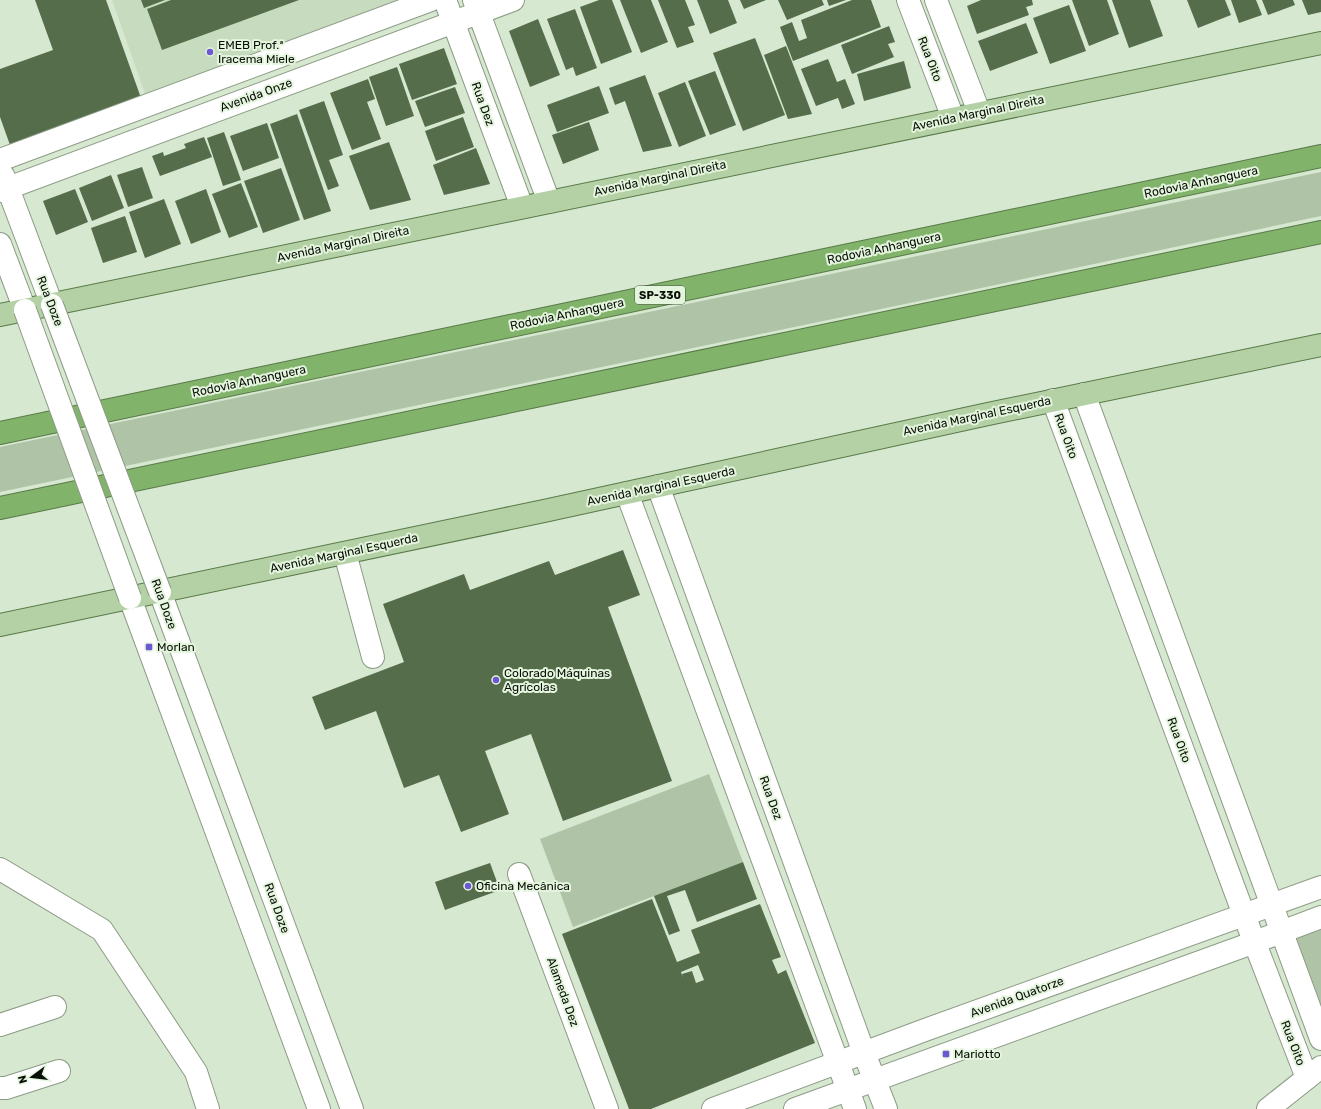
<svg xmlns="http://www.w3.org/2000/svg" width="1321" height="1109" viewBox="0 0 1321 1109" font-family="Rubik,sans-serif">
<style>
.built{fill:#c7dcbe}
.green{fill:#afc4a6}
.building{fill:#556d4a;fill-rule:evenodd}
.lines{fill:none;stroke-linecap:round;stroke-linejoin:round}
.minor-casing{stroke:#8c9b85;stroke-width:24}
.major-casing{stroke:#587948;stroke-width:24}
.highway-casing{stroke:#587948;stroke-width:24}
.minor{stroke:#fff;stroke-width:22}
.major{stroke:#b4d1a6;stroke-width:22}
.highway{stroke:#82b36b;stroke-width:22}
.minor-bridge-casing{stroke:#8c9b85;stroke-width:24;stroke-linecap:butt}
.minor-bridge{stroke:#fff;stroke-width:22}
.poi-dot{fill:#6c58d2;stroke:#e4f5dd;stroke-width:1.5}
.labels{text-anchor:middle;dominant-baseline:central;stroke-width:4;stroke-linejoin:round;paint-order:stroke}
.shield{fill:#e4f5dd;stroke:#4b5347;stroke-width:1}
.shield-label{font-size:11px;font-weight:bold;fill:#090e07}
.poi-label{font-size:12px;fill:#090e07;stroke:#e4f5dd;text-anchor:start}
.street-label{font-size:12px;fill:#090e07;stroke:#e4f5dd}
</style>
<rect width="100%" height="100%" fill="#d7e8d0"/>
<path class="built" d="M112,0H431L149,105Z"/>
<g class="green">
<path d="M1321,172V216L929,299L0,492V447Z"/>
<path d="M709,774L743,862L573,927L540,839Z"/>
<path d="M1321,924V1011L1292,935Z"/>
</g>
<g class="building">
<path d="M35,0H106L141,98L10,145L0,117V69L53,50Z"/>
<path d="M141,0H165L144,8Z"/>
<path d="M171,0H299L162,50L147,9Z"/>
<path d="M599,0H612L632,52L601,64L580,7Z"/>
<path d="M620,0H651L668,42L641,53Z"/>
<path d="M658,0H685L695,25L688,27L694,42L677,48Z"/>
<path d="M697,0H728L737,23L710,34Z"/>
<path d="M740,0H766L744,9Z"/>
<path d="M778,0H822L824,5L787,20Z"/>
<path d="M827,0H846L829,6Z"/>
<path d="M852,0H871L881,27L793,61L780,27L792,22L799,41L807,38L801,20Z"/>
<path d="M981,0H1032L1033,5L1026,7L1029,15L977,34L967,6Z"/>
<path d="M1072,0H1107L1119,34L1089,46Z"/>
<path d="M1112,0H1150L1163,36L1129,48Z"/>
<path d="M1187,0H1225L1231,15L1198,28Z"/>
<path d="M1231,0H1256L1262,15L1239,23Z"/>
<path d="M1262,0H1293L1295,5L1268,15Z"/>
<path d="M1302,0H1321V12L1308,15Z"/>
<path d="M1069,5L1086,51L1050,64L1033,18Z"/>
<path d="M575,9L597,68L576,76L573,67L566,70L547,19Z"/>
<path d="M538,19L560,75L530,87L509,31Z"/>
<path d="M1026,23L1038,53L990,71L978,41Z"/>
<path d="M889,26L895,42L888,44L894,57L852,74L841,45Z"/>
<path d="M755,38L785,115L743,131L713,53Z"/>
<path d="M786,46L812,114L788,119L764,55Z"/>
<path d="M444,48L457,84L412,100L399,64Z"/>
<path d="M828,59L837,82L845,79L855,104L842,109L838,98L816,106L801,69Z"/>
<path d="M904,61L911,88L864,101L857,74Z"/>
<path d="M397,67L414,116L386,126L369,77Z"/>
<path d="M715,71L736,125L710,135L688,81Z"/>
<path d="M645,75L672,146L643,152L625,101L615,105L609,88Z"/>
<path d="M368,79L375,99L367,102L381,139L352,150L330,93Z"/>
<path d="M685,82L706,136L679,147L658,93Z"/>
<path d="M599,86L609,113L557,132L547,105Z"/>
<path d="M455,87L465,113L425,127L415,101Z"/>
<path d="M324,101L343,155L329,160L339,186L328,190L299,110Z"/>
<path d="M297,114L331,211L304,220L270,124Z"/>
<path d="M463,117L474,147L436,161L425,131Z"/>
<path d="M589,122L599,150L563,164L552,135Z"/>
<path d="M267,123L279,158L243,171L230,136Z"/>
<path d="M224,132L241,180L223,186L207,138Z"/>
<path d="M204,137L212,157L160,176L152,156L163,152L164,156L186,148L184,144Z"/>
<path d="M389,142L411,200L370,210L349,156Z"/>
<path d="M476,148L490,184L444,195L433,165Z"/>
<path d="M142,167L153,198L128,207L117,175Z"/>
<path d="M281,168L300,220L263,233L244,181Z"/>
<path d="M111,175L124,208L92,221L79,188Z"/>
<path d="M241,183L258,227L229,238L212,194Z"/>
<path d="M75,189L88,222L56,235L43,201Z"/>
<path d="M206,189L221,232L191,244L175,201Z"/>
<path d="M164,199L181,244L145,258L129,212Z"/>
<path d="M125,216L137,252L103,263L91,228Z"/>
<path d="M623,550L640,595L608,607L672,781L563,821L531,734L485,751L509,814L461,832L439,775L404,788L376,711L325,730L312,697L404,662L383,604L464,574L470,590L549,561L555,575Z"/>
<path d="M743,862L757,899L697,922L685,890L667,896L680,931L669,935L654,896Z"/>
<path d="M490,863L500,890L445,910L435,882Z"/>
<path d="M652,899L677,962L700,953L691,930L760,904L781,957L772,960L778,974L786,970L815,1043L651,1109H629L562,934ZM698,965L704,980L696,983L692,971L682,974L683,978L681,972Z"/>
</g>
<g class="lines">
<defs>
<g id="minor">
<path d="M445,0L522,207"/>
<path d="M474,0L549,202"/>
<path d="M908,0L953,118"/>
<path d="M936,0L979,112"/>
<path d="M0,160L431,0"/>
<path d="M3,175L52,305"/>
<path d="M0,191L513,0"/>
<path d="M0,244L25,310"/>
<path d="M1084,394L1321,1039"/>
<path d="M1053,400L1244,915L1307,1078"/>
<path d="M658,486L864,1053L886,1109"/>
<path d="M627,493L855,1109"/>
<path d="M345,553L373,657"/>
<path d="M160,592L352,1109"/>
<path d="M130,598L319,1109"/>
<path d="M0,869L102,930L196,1072L208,1109"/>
<path d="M519,874L607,1109"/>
<path d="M0,1025L55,1007"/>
<path d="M0,1088H6L59,1071"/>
<path d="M713,1109L925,1030L1321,887"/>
<path d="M795,1109L1255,942L1321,917"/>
<path d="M1268,1109L1321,1067"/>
</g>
<g id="major">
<path d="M0,315L1321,43"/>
<path d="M0,625L544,511L988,414L1321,345"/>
</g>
<g id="highway">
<path d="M0,433L1321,156"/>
<path d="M0,508L1321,232"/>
</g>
</defs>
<use href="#minor" class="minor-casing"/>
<use href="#major" class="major-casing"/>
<use href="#highway" class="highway-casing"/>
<use href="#minor" class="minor"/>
<use href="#major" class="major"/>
<use href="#highway" class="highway"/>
<defs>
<g id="minor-bridge">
<path d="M52,305L160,592"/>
<path d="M25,310L130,598"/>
</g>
</defs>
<use href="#minor-bridge" class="minor-bridge-casing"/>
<use href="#minor-bridge" class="minor-bridge"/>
</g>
<g class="poi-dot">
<circle cx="210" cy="52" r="4"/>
<rect x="145" y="643" width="8" height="8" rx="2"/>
<circle cx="496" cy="680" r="4"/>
<circle cx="468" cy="886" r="4"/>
<rect x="942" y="1050" width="8" height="8" rx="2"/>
</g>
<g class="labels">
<rect class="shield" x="635" y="286" width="50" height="18" rx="3"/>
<g class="shield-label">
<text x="660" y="295">SP-330</text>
</g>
<g class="poi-label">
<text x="218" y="45">EMEB Prof.ª<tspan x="218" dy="14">Iracema Miele</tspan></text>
<text x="157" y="647">Morlan</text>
<text x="504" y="673">Colorado Máquinas<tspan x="504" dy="14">Agrícolas</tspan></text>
<text x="476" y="886">Oficina Mecânica</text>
<text x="954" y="1054">Mariotto</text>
</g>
<g class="street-label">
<text transform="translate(930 59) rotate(69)">Rua Oito</text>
<text transform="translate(256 95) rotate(-20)">Avenida Onze</text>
<text transform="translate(483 104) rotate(70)">Rua Dez</text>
<text transform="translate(978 113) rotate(-12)">Avenida Marginal Direita</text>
<text transform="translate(660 178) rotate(-12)">Avenida Marginal Direita</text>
<text transform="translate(1201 182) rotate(-12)">Rodovia Anhanguera</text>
<text transform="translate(343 244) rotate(-12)">Avenida Marginal Direita</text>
<text transform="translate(884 248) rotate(-12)">Rodovia Anhanguera</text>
<text transform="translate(50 301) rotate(69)">Rua Doze</text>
<text transform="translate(567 314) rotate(-12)">Rodovia Anhanguera</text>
<text transform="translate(249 381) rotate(-12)">Rodovia Anhanguera</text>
<text transform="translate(977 416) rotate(-12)">Avenida Marginal Esquerda</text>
<text transform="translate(1066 436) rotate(70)">Rua Oito</text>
<text transform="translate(661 486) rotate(-12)">Avenida Marginal Esquerda</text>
<text transform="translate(344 553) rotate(-12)">Avenida Marginal Esquerda</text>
<text transform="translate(164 604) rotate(70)">Rua Doze</text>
<text transform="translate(1179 740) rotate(70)">Rua Oito</text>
<text transform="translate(771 798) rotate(70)">Rua Dez</text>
<text transform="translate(277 908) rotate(70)">Rua Doze</text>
<text transform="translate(563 992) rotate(70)">Alameda Dez</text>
<text transform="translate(1017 997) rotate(-20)">Avenida Quatorze</text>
<text transform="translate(1293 1043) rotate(69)">Rua Oito</text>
</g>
</g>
<g transform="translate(32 1077) rotate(255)" stroke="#e4f5dd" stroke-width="3" paint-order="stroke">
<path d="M0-3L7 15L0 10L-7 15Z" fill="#090e07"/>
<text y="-6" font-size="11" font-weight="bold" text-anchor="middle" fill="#090e07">N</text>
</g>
</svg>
